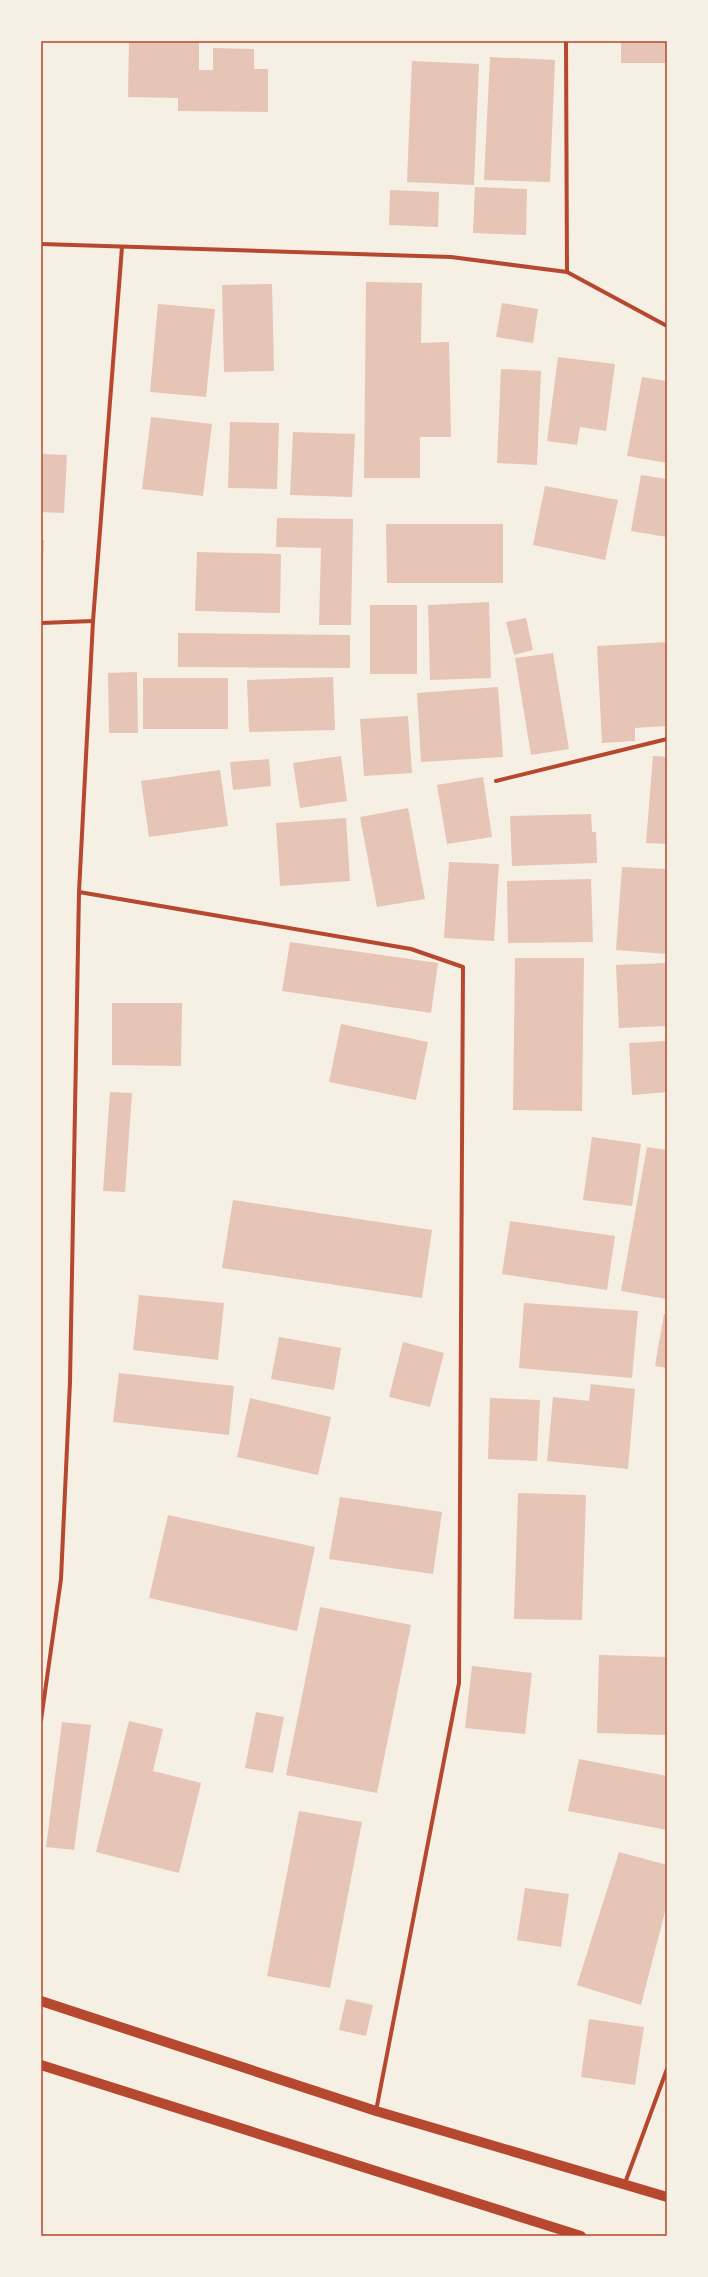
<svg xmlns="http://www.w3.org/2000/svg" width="708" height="2277" viewBox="0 0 708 2277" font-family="'Fira Sans Condensed',sans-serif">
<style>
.building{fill:#e6c5b7}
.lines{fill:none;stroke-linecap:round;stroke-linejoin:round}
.minor{stroke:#b5482f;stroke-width:4}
.primary{stroke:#b5482f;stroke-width:10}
.neatline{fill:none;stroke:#b5482f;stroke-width:1.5}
</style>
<rect width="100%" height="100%" fill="#f6efe4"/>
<g class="building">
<path d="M129,41H199V70H213V48L254,49V69H268V112L178,111V98L128,97Z"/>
<rect x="621" y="41" width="46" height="22"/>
<path d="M490,57L555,60L550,182L484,180Z"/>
<path d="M412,61L479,64L474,185L407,182Z"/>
<path d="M475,187L527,189L526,235L473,233Z"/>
<path d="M390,190L439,192L438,227L389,225Z"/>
<path d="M366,282L422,283L421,343L449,342L451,437H420V478H364Z"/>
<path d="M272,284L274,371L224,372L222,285Z"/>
<path d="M502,303L538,309L533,343L496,337Z"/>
<path d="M158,304L215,309L206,397L150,392Z"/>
<path d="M558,357L615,364L606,431L580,427L577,445L547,441Z"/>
<path d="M501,369L541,371L537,465L497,463Z"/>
<path d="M642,377L667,381V463L627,456Z"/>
<path d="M151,417L212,424L203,496L142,489Z"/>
<path d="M230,422L279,423L277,489L228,488Z"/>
<path d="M293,432L355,434L352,497L290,495Z"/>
<path d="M41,454L67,455L64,513L41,512Z"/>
<path d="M641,475L667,479V537L631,531Z"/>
<path d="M545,486L618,500L605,560L533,545Z"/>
<path d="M277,518L353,519L351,625H319L321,548L276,547Z"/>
<path d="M386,524H503V583H387Z"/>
<path d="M41,540H44L42,583H41Z"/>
<path d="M197,552L281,554L280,613L195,611Z"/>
<path d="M489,602L491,678L430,680L428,605Z"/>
<rect x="370" y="605" width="47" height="69"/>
<path d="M526,618L533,650L514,655L506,622Z"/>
<path d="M178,633L350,635V668L178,667Z"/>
<path d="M667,642V726L635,728V741L602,743L597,646Z"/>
<path d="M553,653L569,749L531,755L515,658Z"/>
<path d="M137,672L138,733H109L108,673Z"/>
<path d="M333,677L335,730L249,732L247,680Z"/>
<rect x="143" y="678" width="85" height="51"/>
<path d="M498,687L503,757L421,762L417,693Z"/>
<path d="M408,716L412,773L364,776L360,719Z"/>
<path d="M341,756L347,801L300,808L293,763Z"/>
<path d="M653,756L667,757V844L646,843Z"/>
<path d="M269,759L271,786L233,790L230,762Z"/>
<path d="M220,770L228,826L149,837L141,781Z"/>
<path d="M483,777L492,837L447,844L437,785Z"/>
<path d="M408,808L425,899L377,907L360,817Z"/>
<path d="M591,814L592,832H596L597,863L512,866L510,816Z"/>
<path d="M346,818L350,881L280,886L276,823Z"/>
<path d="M449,862L499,864L494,941L444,938Z"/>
<path d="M622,867L667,869V954L616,950Z"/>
<path d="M591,879L593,942L508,943L507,881Z"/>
<path d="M290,942L438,963L431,1013L282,991Z"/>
<path d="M515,958H584L582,1111L513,1110Z"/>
<path d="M666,963L667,1026L619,1028L616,965Z"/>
<path d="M112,1003H182L181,1066L112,1065Z"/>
<path d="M341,1024L428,1042L416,1100L329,1082Z"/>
<path d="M667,1041V1092L632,1095L629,1043Z"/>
<path d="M110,1092L132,1093L125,1192L103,1191Z"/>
<path d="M592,1137L641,1144L632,1206L583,1200Z"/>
<path d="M647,1147L667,1150V1299L621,1291Z"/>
<path d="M233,1200L432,1230L422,1298L222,1268Z"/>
<path d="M510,1221L615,1236L607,1290L502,1274Z"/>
<path d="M139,1295L224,1303L218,1360L133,1350Z"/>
<path d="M524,1303L638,1311L632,1378L519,1368Z"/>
<path d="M664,1314H667V1368L655,1366Z"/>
<path d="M279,1337L341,1348L334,1390L271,1379Z"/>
<path d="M403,1342L444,1353L430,1407L389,1397Z"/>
<path d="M119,1373L234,1386L229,1435L113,1422Z"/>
<path d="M591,1384L635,1389L628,1469L547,1461L553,1397L589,1401Z"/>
<path d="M250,1398L331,1417L318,1475L237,1457Z"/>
<path d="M490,1398L540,1400L537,1461L488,1459Z"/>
<path d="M518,1493L586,1495L582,1620L514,1619Z"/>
<path d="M340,1497L442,1512L433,1574L329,1559Z"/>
<path d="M168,1515L315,1547L297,1631L149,1598Z"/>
<path d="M320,1607L411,1625L377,1793L286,1775Z"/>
<path d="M599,1655L667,1657V1735L597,1733Z"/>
<path d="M472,1666L532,1673L525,1734L465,1728Z"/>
<path d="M256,1712L284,1717L273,1773L245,1768Z"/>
<path d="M129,1721L163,1729L153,1771L201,1783L179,1873L96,1852Z"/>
<path d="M62,1722L91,1725L74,1850L46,1847Z"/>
<path d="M579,1759L667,1776V1830L568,1811Z"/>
<path d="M299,1811L362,1822L330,1988L267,1976Z"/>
<path d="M619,1852L667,1865V1904L641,2005L577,1985Z"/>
<path d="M525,1888L569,1894L561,1947L517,1940Z"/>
<path d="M346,1999L373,2005L366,2036L339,2030Z"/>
<path d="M589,2019L644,2027L635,2085L581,2077Z"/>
</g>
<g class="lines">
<g class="minor">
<path d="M566,41L567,272"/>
<path d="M41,244L451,257L567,272L667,326"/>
<path d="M41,623L93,621"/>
<path d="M496,781L667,739"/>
<path d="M79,892L411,949L463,967L459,1683L376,2111"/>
<path d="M41,1720L61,1579L70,1382L79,892L93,621L122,247"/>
<path d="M625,2183L667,2069"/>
</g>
<g class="primary">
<path d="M41,2001L376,2111L667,2197"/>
<path d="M41,2065L581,2236"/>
</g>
</g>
<rect width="708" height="2277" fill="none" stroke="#f6efe4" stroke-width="84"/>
<rect x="42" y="42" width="624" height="2193" class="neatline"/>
</svg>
